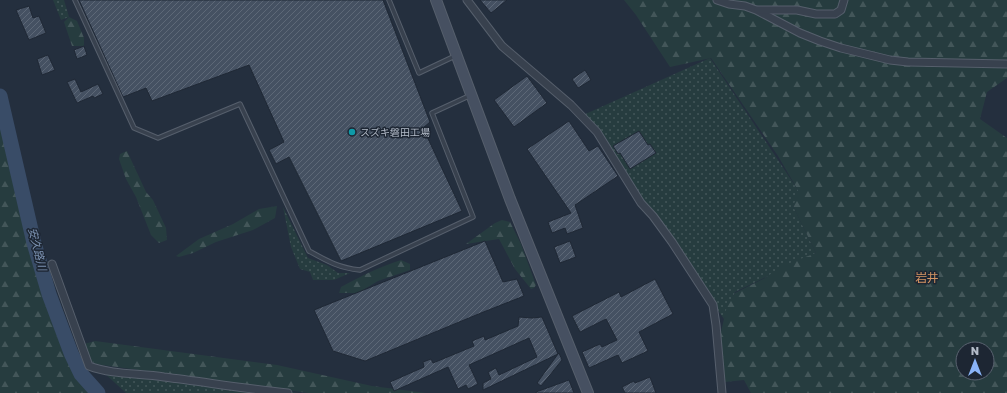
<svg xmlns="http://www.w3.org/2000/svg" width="1007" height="393" viewBox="0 0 1007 393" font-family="'Golos Text','Noto Sans JP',sans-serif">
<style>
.grass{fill:url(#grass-dots)}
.forest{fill:url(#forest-firs);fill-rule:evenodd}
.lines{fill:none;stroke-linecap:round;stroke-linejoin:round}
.river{stroke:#394c67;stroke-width:15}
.building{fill:url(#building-hatch);stroke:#1f2835}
.lane-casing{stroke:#565f6c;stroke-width:5.5}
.street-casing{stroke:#565f6c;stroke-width:9}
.secondary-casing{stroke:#565f6c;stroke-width:12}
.lane{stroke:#38414e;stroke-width:3.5}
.street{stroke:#38414e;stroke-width:7}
.secondary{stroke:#465061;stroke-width:10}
.culture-dot{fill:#0f9aa8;stroke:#1d2633;stroke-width:1.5}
.labels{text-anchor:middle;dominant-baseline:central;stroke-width:3;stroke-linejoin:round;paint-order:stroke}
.poi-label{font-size:10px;fill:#b4bcc9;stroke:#1d2633;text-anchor:start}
.water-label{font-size:11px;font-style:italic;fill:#7c92b1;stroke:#1d2633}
.quarter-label{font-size:12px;fill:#d59563;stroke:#1d2633}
</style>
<defs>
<pattern id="grass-dots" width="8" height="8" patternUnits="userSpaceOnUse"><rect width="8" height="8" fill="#263c3f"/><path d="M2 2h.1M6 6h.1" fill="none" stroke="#435659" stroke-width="1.8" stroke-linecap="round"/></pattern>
<pattern id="forest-firs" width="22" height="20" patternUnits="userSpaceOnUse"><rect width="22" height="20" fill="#263c3f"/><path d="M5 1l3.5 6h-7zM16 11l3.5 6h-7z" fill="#435659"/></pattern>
<pattern id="building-hatch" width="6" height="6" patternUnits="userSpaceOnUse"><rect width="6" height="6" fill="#455162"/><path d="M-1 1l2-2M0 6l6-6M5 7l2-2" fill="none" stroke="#5d6877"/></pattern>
</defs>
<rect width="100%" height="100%" fill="#242f3e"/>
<g class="grass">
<path d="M53,0H64L69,17L61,20Z"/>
<path d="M710,58L800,193L793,206L816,253L735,292L724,319L581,116Z"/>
<path d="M283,207L308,258L327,265L338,273H350L334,280H313L310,272L300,269L291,247Z"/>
<path d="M102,371L300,393H126Z"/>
</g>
<g class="forest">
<path d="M624,0H1007V78L987,92L980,119L1007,138V393H751L744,380L725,382L720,336L727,306L735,293L765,278L782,266L816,253L793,206L799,192L778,156L711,58L670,67L636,15ZM963,349H987V373H963Z"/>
<path d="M69,17L77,21L84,38V46H72L64,22Z"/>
<path d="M0,123L7,154L66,356L99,393H0Z"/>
<path d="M127,151L146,192L153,200L166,228L167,240L159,243L151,235L136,197L126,179L119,159L120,154Z"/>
<path d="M277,206L275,218L253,230L216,242L193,253L179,257L176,256L199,239L233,224L259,209Z"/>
<path d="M502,220L510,222L521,244L536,285L534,288L531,289L515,269L499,239L466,244L495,223Z"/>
<path d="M401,260L410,264V270L378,281L358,293H339L341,287C361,276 379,267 401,260Z"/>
<path d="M95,341L277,365L372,386L426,393H308L95,364L81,352L84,344Z"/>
</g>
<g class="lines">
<path class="river" d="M0,96L34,243L49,294L71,353L81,374L98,393"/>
</g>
<g class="building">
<path d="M79,0H383L430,122L423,128L462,211L341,261L289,157L276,164L269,150L284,142L249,65L152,101L146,88L123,97Z"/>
<path d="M480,0H507L491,13Z"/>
<path d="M29,6L33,18L39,16L46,33L29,40L16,10Z"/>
<path d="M84,46L87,55L77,59L74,50Z"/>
<path d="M48,55L55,70L42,75L37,59Z"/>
<path d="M585,70L591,80L578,88L572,79Z"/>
<path d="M527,76L547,103L514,127L494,100Z"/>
<path d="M75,79L81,92L98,84L103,94L94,98L93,96L77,103L67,82Z"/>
<path d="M569,121L589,151L598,146L618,176L575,205L583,228L567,234L565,228L552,233L548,222L571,213L527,149Z"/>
<path d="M639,131L648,145L650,144L656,153L630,169L620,153L618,154L613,146Z"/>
<path d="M485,241L503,282L517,279L524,296L481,313L365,361L333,351L314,310Z"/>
<path d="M570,241L576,257L560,263L554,247Z"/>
<path d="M655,279L673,314L639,332L648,351L622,363L618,355L589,368L582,352L600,344L602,347L617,340L606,319L580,332L572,316L619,292L621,297Z"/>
<path d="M519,317L532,318L542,317L558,354L559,353L562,360L541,386L537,383L558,354L483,390V383L491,379L488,372L496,368L499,375L537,357L529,338L469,365L478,384L468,389L466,385L458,389L448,367L394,391L390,382L424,367L423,362L431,359L433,363L474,346L472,341L484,336L485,340L518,326Z"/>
<path d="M650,377L656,393H625L622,387L634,381L635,383Z"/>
<path d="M569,380L574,393H536V392Z"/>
</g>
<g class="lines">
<defs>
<g id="lane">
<path d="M75,0L134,128L158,138L240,104L309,251C327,261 339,268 360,270L473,217L432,113L471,95"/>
<path d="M389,0L419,73L455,56"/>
</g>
<g id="street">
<path d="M467,0L502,46L571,105L597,132L641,203L653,216L672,242L713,305L716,325L722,393"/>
<path d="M717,0L729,4L745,6L756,10L800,33L820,41L841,48L890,60L908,62L1007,64"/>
<path d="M758,10H797L816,14H835L841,10L844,0"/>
<path d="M52,264L89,366C113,375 139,373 164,377C205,382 246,389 288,393"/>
</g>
<path id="secondary" d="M436,0L510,199L588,393"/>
</defs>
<use href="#lane" class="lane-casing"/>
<use href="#street" class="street-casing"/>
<use href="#secondary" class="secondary-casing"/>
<use href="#lane" class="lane"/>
<use href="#street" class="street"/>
<use href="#secondary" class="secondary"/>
</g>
<circle class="culture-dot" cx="352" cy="132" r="4"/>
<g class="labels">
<g class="poi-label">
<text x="360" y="132">スズキ磐田工場</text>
</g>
<g class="water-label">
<text transform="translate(38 249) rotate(76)">安久路川</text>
</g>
<g class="quarter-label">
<text x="927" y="277">岩井</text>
</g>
</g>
<g transform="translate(975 361)"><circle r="19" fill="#1d2633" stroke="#59626f"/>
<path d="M0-3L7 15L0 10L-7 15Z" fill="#8ab4f8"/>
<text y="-6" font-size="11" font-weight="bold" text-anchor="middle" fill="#b4bcc9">N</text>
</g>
</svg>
